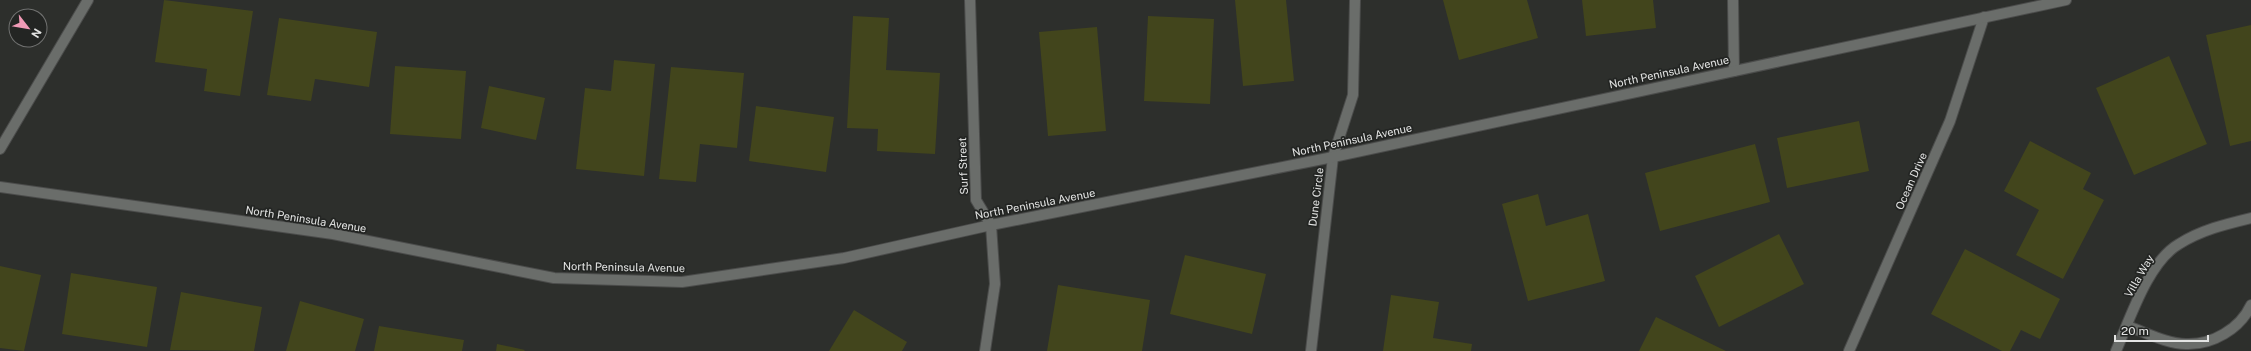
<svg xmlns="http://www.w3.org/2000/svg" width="2251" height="351" viewBox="0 0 2251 351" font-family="'Public Sans',sans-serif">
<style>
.building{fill:#42451c}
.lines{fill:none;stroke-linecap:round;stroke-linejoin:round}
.street-casing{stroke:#4b4c4b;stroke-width:12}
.secondary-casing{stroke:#4b4c4b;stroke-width:12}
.street{stroke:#6a6d6a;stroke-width:10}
.secondary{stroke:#6a6d6a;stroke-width:10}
.labels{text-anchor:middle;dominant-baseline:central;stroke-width:3.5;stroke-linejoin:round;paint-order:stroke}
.street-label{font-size:11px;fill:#e3e4e3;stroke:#232523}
</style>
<rect width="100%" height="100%" fill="#2d2f2c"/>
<g class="building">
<path d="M164,0L253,11L240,96L204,91L207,69L155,62Z"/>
<path d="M1235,0H1286L1294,81L1243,86Z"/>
<path d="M1443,0H1527L1538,38L1459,60Z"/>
<path d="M1582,0H1653L1656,28L1586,36Z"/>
<path d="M853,16L889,18L886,70L940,73L935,154L877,151L878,129L847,128Z"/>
<path d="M1148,16L1214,19L1210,104L1144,101Z"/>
<path d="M279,18L377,32L369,87L315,79L311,101L267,95Z"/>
<path d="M2251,25V141L2230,146L2206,35Z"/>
<path d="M1097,27L1106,131L1048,136L1039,32Z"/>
<path d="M2169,56L2207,144L2134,175L2096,88Z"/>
<path d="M614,60L655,64L644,176L576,169L585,88L611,91Z"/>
<path d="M395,66L466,71L461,139L390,134Z"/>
<path d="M671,67L744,73L737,148L700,144L696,182L659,179Z"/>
<path d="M489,86L545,98L536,140L481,128Z"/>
<path d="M756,106L834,117L826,172L749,161Z"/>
<path d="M1859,121L1869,171L1787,188L1777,138Z"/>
<path d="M2030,141L2091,173L2083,189L2104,200L2063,279L2016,255L2039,210L2004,191Z"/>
<path d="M1755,144L1770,202L1660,231L1645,173Z"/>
<path d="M1538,194L1546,226L1588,214L1605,281L1528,301L1502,204Z"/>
<path d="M1779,234L1804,284L1719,327L1695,276Z"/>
<path d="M1965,249L2060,299L2040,339L2021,330L2010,351H2002L1931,314Z"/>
<path d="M1185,255L1266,274L1252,334L1170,314Z"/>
<path d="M0,266L41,275L24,351L0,348Z"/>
<path d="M71,273L157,287L147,347L62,334Z"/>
<path d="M1058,285L1150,300L1142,351H1047Z"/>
<path d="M181,292L262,307L254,351L170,350Z"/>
<path d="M1391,295L1439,302L1433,338L1472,344L1471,351H1383Z"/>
<path d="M300,301L364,319L355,351H286Z"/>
<path d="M854,310L907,342L902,351H829Z"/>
<path d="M1656,317L1726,351H1639Z"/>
<path d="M379,326L464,340L462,351H374Z"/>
<path d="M497,344L525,350L524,351H496Z"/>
</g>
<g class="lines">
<defs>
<g id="street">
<path d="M970,0L976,200L991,225L995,284L985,351"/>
<path d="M1733,0L1734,71"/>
<path d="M0,149L88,0"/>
<path d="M2127,326C2145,332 2167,344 2186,344C2212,345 2240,329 2251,305"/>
<path d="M1311,351L1333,157L1353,95L1355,0"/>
<path d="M1849,351L1950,121L1984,17"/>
<path d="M2116,351C2130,319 2148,262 2179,244C2201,230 2226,224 2251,218"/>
</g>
<path id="secondary" d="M0,187L333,234L554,278L682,282L844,258L991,225L1333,157L2066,0"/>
</defs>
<use href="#street" class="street-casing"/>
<use href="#secondary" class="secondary-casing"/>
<use href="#street" class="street"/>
<use href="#secondary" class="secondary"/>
</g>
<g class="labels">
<g class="street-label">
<text transform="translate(1669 72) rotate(-12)">North Peninsula Avenue</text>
<text transform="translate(1352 140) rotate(-12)">North Peninsula Avenue</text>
<text transform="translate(963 166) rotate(-92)">Surf Street</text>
<text transform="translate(1911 181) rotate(-66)">Ocean Drive</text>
<text transform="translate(1316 197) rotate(-83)">Dune Circle</text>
<text transform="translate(1035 204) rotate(-11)">North Peninsula Avenue</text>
<text transform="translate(306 219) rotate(9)">North Peninsula Avenue</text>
<text transform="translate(624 267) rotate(1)">North Peninsula Avenue</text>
<text transform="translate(2139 276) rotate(-60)">Villa Way</text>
</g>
</g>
<g transform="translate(28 28) rotate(121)"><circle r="19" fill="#232523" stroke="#707170"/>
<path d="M0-3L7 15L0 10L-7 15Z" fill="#f09ab6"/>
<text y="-6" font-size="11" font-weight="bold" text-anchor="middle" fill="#e3e4e3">N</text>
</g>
<path d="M2115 335v6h93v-6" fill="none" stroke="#e3e4e3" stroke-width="2"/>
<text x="2121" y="335" font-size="12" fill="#e3e4e3" stroke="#232523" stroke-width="3" paint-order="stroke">20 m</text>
</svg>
